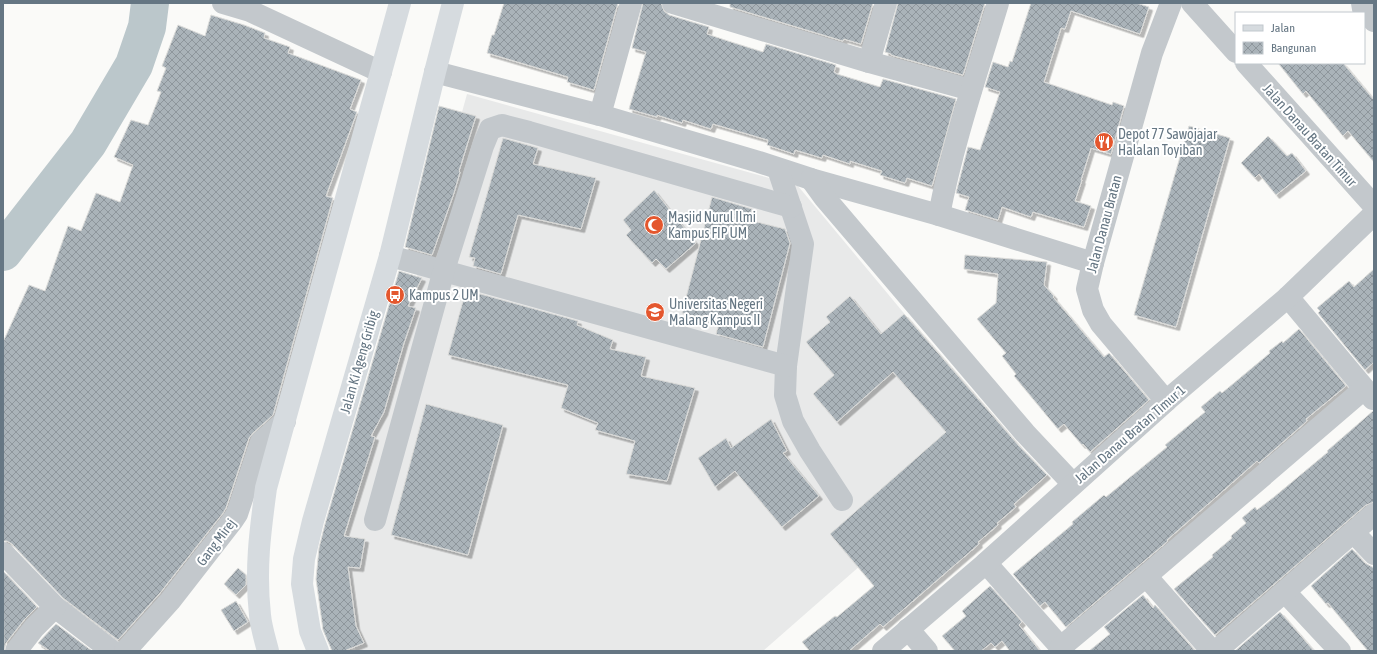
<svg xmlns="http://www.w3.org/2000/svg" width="1377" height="654" viewBox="0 0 1377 654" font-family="'Asap Condensed',sans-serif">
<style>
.built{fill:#e8e9e9}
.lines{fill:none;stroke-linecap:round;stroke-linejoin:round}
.river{stroke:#bbc7cb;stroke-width:38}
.building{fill:url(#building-cross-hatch);stroke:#dcdcda;filter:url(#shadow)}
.minor{stroke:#c3c8cc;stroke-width:22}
.major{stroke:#d6dbdf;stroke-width:22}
.labels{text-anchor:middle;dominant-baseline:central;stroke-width:4;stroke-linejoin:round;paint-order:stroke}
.poi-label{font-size:14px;fill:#657683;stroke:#fff;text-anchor:start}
.street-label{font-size:14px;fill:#657683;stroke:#fff}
</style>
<defs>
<pattern id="building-cross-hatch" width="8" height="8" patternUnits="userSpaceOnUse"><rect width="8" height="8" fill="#aab3b9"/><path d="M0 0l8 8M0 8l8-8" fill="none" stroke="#8e969c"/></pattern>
<filter id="shadow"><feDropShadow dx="3.5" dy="3.5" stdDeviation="0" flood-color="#0004"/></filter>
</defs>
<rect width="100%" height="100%" fill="#fafaf8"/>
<path class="built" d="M467,94L798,186L1007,437L763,651H356L334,577Z"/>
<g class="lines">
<path class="river" d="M3,252L88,143L134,65L147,27L150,3"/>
</g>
<g class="building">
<path d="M504,3H618L594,90L567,82L568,77L487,53L492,35H494Z"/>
<path d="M643,3H661L664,11L669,15L709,27L707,34L728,41L763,52L766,44L836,65L834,72L837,74L880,87L883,79L956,99L932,186L907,178L905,183L880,175L882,171L850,161V164L823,155L822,158L795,150L794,154L767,145L768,140L713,124L711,129L683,120L682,123L657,115V117L629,109L646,52L632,48Z"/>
<path d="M730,3H873L861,44L844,39L843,41L730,7Z"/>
<path d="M898,3H985L963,75L891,55V54L885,52Z"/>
<path d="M1031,3H1136L1149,7L1140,34L1071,11L1065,29L1061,28L1044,82L1112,105L1113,102L1124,106L1111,154L1091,148L1081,180H1082L1075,201L1091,206L1084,227L1033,212L1031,217L1002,207L998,220L965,210L969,197L956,193L968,147L980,150L1000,92L985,87L993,62L1008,67L1010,61L1012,62Z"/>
<path d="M211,15L244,25L265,33L264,38L290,47L288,53L361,80L350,109L357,112L326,196L333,198L273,415L253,433L249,438L226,508L223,513L160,593L118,640L63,598L12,544L7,541H3V342L29,285L45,291L68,226L81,231L96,193L120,202L133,165L114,157L131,120L148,125L161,92L157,91L166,68L162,66L178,25L205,36Z"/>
<path d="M1278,63H1343L1374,100V162L1348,131L1343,136L1306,91L1303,94Z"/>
<path d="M439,106L476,116L459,171L460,172L454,193L432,255L405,247Z"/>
<path d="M1189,126L1230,138L1176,327L1134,315Z"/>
<path d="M1268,136L1287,156L1292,153L1306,171L1276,195L1259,174L1255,178L1241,163Z"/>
<path d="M503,138L538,148L533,164L596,178L581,229L518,215L501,274L473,266L475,258L469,257Z"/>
<path d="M654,190L696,243L666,269L656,259L652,263L626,235L631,230L623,220Z"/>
<path d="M712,197L752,209L749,220L785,229L790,243L763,347L716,334L719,323L682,313Z"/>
<path d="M965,255L1047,262L1044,285L1054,296L1053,297L1104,357L1109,353L1149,400L1090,452L1083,444L1082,445L1064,424L1058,429L1014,376L1016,374L1002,356L1006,353L977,319L996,303L998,274L964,269Z"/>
<path d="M1374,269V362L1365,370L1318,313L1320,311L1317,308L1349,281L1354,287Z"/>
<path d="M399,271L422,278L408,306L416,308L404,343L384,412L371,436L375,437L344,536L365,539L360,568L348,567L356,626L364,643L344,651H332L323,630L316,579L319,548L325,524Z"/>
<path d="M466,290L578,321L577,325L613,340L610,349L646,357L641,376L695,388L667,481L626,474L635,441L595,430L598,423L561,408L568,385L448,355Z"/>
<path d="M850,296L881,334L904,314L1019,446L1047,475L1014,504L1016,507L997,523L998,525L978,542L979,544L883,627L880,624L849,651H810L802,642L835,616L837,617L874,586L830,534L946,432L893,372L837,422L813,394L834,375L806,342L830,322L826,317Z"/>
<path d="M1299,329L1346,386L1306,419L1307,421L1259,463L1257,461L1167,540L1168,541L1066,627L1045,602L1040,606L1013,574L1073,524L1072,522L1104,495L1106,497L1167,447L1165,445L1205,412L1201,407L1220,391L1222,393L1270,353L1269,351L1282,341L1283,343Z"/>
<path d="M426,404L503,425L468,555L391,535Z"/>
<path d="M1373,411H1374V502L1366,505L1215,635L1174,589L1213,557L1212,555L1232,538L1231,536L1246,523L1242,518L1255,507L1257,510L1274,497L1328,452L1327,451Z"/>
<path d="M771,419L787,451L783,453L819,496L782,527L735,471L715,487L698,458L726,438L731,448Z"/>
<path d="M1352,549L1365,563L1374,568V651H1368L1328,603L1326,604L1311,586Z"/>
<path d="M238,568L246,575V585L236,595L224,584Z"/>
<path d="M3,571L37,607L24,620L6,643L4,651Z"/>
<path d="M990,586L1022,622L1019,625L1040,651H1010L1002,641L995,647L991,643L981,651H955L942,636L966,616L962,611Z"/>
<path d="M1143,595L1153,608L1155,605L1195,651H1089L1110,634L1104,627Z"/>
<path d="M236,601L248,622L234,631L221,610Z"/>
<path d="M1280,612L1314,651H1235Z"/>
<path d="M56,624L92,651H50L38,643Z"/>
</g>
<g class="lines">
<g class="minor">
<path d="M223,3L250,11L381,72"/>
<path d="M673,3L869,62L971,90"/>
<path d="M1192,3L1236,52"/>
<path d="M1362,3L1363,9L1374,21"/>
<path d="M869,62L886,3"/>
<path d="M1246,63L1374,206"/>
<path d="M435,72L600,115L759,162L811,179L939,215L1093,263"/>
<path d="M600,115L631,3"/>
<path d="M778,169L803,244L786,366L785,395L793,421L810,451L842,500"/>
<path d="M811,179L824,197L1025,433L1073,484"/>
<path d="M939,215C953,143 977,73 998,3"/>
<path d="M390,256L786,366"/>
<path d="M1288,297L1373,399"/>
<path d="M1166,401L1101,324L1093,310L1087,289L1093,263L1152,53L1171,3"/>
<path d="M375,520L444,270L483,146L490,129L502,125L529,132L791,207"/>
<path d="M1354,533L1374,554"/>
<path d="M3,553L55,607L112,651"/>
<path d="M986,563L1064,651"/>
<path d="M1146,576L1212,651"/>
<path d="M1285,592L1340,651"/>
<path d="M908,629L927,651"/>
<path d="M1061,647L1146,576L1364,389"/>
<path d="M16,651L34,628L55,607"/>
<path d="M125,651L170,601L233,520L237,514L261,442L285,421"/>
<path d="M883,651L986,563L1166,401L1288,297L1374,214"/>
<path d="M1216,651L1374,514"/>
</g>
<g class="major">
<path d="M268,651C265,639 261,627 260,615C255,570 260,532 266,488L400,3"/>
<path d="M318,651L310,631L302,584L304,559L313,521L390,256L435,72L453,3"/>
</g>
</g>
<defs>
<symbol id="restaurant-disc" viewBox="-11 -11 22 22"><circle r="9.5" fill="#e4572e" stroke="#fff"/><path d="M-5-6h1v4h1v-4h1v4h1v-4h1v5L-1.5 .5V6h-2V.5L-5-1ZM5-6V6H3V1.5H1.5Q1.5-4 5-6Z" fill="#fff"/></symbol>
<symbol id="mosque-disc" viewBox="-11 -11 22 22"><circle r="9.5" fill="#e4572e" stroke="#fff"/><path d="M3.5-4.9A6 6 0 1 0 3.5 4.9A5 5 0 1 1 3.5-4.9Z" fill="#fff"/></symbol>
<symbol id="bus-disc" viewBox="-11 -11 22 22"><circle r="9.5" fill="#e4572e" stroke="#fff"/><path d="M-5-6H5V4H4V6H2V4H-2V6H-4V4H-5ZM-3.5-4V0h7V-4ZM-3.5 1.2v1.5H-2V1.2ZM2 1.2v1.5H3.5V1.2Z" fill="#fff"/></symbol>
<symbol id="university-disc" viewBox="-11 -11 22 22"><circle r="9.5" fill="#e4572e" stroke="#fff"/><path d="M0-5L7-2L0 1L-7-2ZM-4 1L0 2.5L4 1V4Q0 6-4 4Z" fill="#fff"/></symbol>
</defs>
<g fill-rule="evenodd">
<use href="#restaurant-disc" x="1093" y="131" width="22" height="22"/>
<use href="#mosque-disc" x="643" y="214" width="22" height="22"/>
<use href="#bus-disc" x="384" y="284" width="22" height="22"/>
<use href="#university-disc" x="644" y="301" width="22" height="22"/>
</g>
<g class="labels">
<g class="poi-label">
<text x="1118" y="134">Depot 77 Sawojajar<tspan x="1118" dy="16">Halalan Toyiban</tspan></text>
<text x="668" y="217">Masjid Nurul Ilmi<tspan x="668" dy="16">Kampus FIP UM</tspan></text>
<text x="409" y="295">Kampus 2 UM</text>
<text x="669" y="304">Universitas Negeri<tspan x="669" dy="16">Malang Kampus II</tspan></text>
</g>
<g class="street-label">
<text transform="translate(1310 135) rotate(48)">Jalan Danau Bratan Timur</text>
<text transform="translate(1104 224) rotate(-75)">Jalan Danau Bratan</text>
<text transform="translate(359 362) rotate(-74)">Jalan Ki Ageng Gribig</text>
<text transform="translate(1130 434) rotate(-41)">Jalan Danau Bratan Timur 1</text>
<text transform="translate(216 542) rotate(-53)">Gang Mirej</text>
</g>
</g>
<rect width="1377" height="654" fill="none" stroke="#657683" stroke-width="8"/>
<rect x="1235" y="12" width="130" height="52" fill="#ffffff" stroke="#c1c8cd"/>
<rect x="1243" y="25" width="20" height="6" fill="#d6dbdf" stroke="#c1c8cd"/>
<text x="1271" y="32" font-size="12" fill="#657683">Jalan</text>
<rect x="1243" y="42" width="20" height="12" fill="url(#building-cross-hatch)" stroke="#c1c8cd"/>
<text x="1271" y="52" font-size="12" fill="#657683">Bangunan</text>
</svg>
